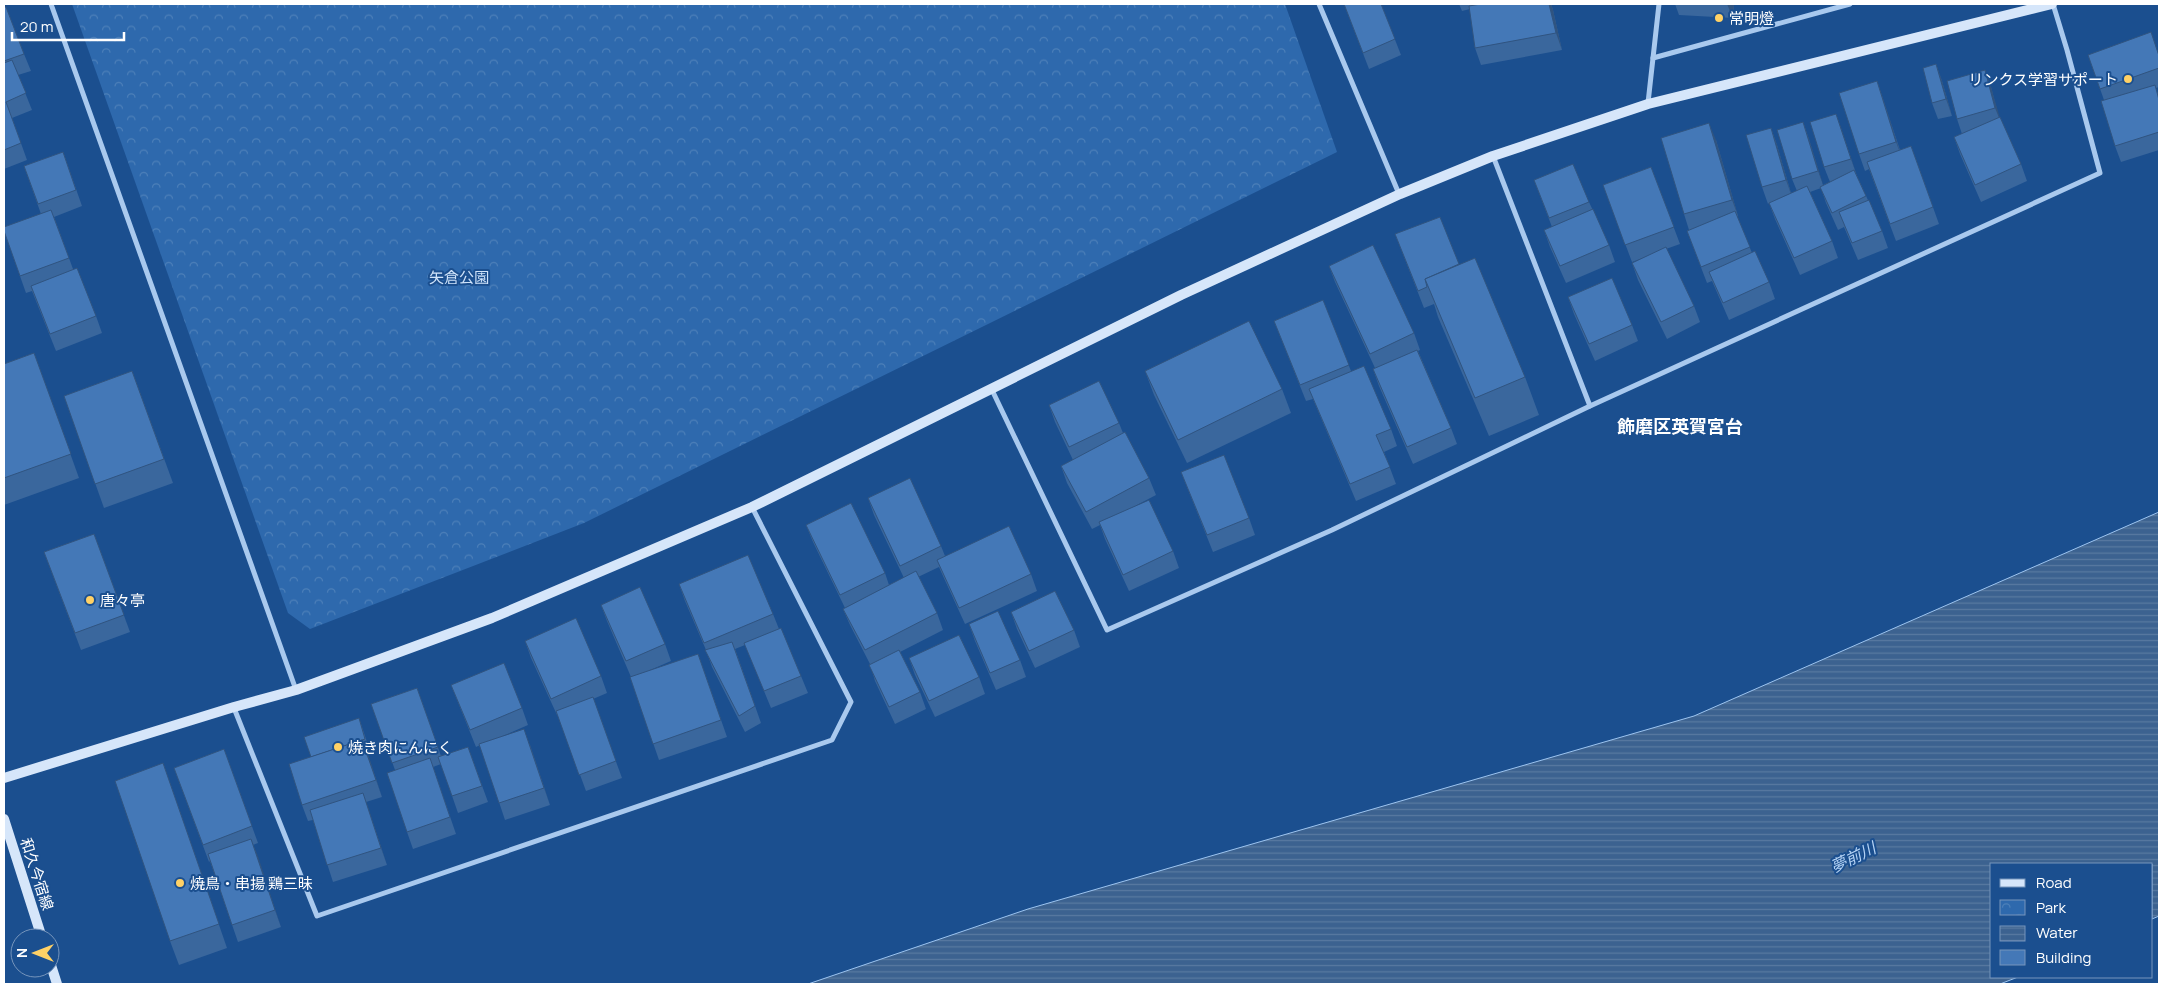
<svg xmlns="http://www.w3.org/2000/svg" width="2163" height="988" viewBox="0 0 2163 988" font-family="Manrope,'Noto Sans JP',sans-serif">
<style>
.park{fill:url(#park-crowns)}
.water{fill:url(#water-rules);stroke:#9cc4f0}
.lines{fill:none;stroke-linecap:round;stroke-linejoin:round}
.street{stroke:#a9c9ee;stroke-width:5}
.secondary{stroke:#d6e6fa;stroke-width:10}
.wall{fill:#3a679d}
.shaded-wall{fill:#305480}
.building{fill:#4478b7;stroke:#305480}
.poi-dot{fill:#ffd166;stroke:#1b4f8f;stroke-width:2}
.labels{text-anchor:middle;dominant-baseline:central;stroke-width:4;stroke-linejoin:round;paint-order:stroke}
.poi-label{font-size:15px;fill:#fff;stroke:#1b4f8f;text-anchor:start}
.park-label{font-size:15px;fill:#cfe3fa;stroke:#1b4f8f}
.street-label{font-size:15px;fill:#fff;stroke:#1b4f8f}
.water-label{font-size:16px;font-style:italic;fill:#b5d3f5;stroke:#1b4f8f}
.quarter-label{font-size:18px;font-weight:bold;fill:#fff;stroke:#1b4f8f}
</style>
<defs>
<pattern id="park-crowns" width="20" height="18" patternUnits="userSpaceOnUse" patternTransform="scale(1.25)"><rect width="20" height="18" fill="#2e69ad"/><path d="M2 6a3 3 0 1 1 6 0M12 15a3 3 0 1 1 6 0" fill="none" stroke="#4d80b9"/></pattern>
<pattern id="water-rules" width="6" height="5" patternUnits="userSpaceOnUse" patternTransform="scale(1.25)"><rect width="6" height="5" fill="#3c6290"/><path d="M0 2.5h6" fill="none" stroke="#597aa1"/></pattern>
</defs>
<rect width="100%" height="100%" fill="#1b4f8f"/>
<path class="park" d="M72,4H1285L1337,152L584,523L310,629L288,613Z"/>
<path class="water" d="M2159,512V916L2152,919V864H1992V977H2018L2000,984H808L1028,909L1694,716Z"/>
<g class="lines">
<g class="street">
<path d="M51,4L296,690"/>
<path d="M1319,4L1399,194"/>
<path d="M1653,58L1850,4"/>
<path d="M1648,103L1659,4"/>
<path d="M1493,156L1590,406"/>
<path d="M992,390L1107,630L1332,530L1590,406L2100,173L2067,50L2053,4"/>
<path d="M234,708L317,916L832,740L851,702L752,507"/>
</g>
<g class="secondary">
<path d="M4,778L234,707L296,690L492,618L752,507L1181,295L1400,194L1493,156L1648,104L2052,4"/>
<path d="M4,819L42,938"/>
<path d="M50,962L57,984"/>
</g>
</g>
<g class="wall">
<path d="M1344,4H1381L1401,55L1369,69Z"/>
<path d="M1459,4H1551L1553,10L1562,50L1481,65L1475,48L1470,9L1462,11Z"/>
<path d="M1675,4H1734L1733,18L1679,15Z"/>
<path d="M4,7L24,54L31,71L18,75L32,110L12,118L27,160L4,169Z"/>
<path d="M2088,55H2159V87L2156,88L2159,98V150L2121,162L2115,146L2104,100Z"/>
<path d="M1936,64L1942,81L1952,116L1938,119L1932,103Z"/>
<path d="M1985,70L1991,87L1999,117L2021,164L2027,181L1981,202L1960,154L1954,137L1962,134L1957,119Z"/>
<path d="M1877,81L1900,150L1911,146L1939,224L1896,241L1869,169L1865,171L1859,154Z"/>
<path d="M1836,114L1857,176L1882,231L1888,248L1858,260L1844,227L1838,230L1826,203L1821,188L1810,192L1832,241L1838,258L1800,275L1775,219L1769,203L1768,204L1762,187L1771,128L1777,145L1791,193L1797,191L1792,179L1803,122L1809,139L1823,185L1830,182L1824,167Z"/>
<path d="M1716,140L1738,216H1737L1752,253L1769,282L1775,299L1729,320L1712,281L1707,283L1687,231L1689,230L1684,214Z"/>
<path d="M63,152L82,206L54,217L73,269L96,316L102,333L56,351L32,291L26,293L4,231L41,214L24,166Z"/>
<path d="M1651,167L1680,244L1666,249L1694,306L1700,322L1667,339L1638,280L1632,263L1648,256L1632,262L1603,185Z"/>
<path d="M1534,180L1589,202L1609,245L1615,262L1566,283L1550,247L1544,230L1552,227Z"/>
<path d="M1395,234L1459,264L1525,377L1539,415L1489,436L1438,317L1434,304L1424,308Z"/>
<path d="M1329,266L1414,333L1420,350L1418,351L1451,428L1457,444L1413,464L1379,386L1373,369L1375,368L1335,282Z"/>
<path d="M1568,297L1632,325L1638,341L1595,361L1574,314Z"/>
<path d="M1323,300L1351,371L1391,429L1397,446L1384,452L1396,484L1356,501L1313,399L1306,401L1274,321Z"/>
<path d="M34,353L79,478L4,505V364Z"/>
<path d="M132,371L173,483L104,508L64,396Z"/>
<path d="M1145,371L1282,389L1291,413L1187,463L1154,395Z"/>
<path d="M1049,405L1119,423L1123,433L1149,478L1156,495L1137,505L1173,551L1179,568L1129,591L1105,539L1100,525L1092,529L1067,483L1061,466L1073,460L1055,422Z"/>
<path d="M1181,472L1249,518L1255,535L1213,552Z"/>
<path d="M868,498L941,546L945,556L1031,574L1037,591L965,624L943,576L939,567L918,577L937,613L943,630L900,652L920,692L926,709L895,724L875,681L870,664L850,625L843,609L845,608L813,542L806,525L885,573L889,585L904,578L874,515Z"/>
<path d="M94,534L130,632L81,650L44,552Z"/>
<path d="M679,584L773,614L779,629L801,676L808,693L771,708L745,645L735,649L761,723L745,732L712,667L706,650L685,601Z"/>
<path d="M601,605L665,644L671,661L648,671L698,654L727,737L659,760L630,677H631L607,621Z"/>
<path d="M1011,612L1074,630L1080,647L1035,668L1017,629Z"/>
<path d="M969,624L1020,660L1026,677L996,690L975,641Z"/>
<path d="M525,641L601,676L607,693L593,699L622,778L586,791L558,715H557L531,658Z"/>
<path d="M909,658L979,677L985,694L935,717L915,675Z"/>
<path d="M451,685L522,708L528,725L503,736L530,745L550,805L505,820L480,745L476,747Z"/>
<path d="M417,688L441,756L468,747L488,802L458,813L441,764L433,767L456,834L413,849L407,832L395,770L371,704Z"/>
<path d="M359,718L369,748L366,749L382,797L366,802L387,865L333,882L313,820L308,821L302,805L311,757Z"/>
<path d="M224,749L258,843L253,845L281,927L238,942L210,861L209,862L174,768Z"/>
<path d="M163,763L227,948L179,965L170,941Z"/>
</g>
<g class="shaded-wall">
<path d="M1549,4H1551L1553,10L1562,50L1556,33Z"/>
<path d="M1727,4H1734L1733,18Z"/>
<path d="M1936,64L1942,81L1952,116L1946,99Z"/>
<path d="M1985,70L1991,87L2002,125L1995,108Z"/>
<path d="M1877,81L1883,98L1902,158L1896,142Z"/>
<path d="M1836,114L1842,130L1857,176L1851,159Z"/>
<path d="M1803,122L1809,139L1824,187L1818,171Z"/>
<path d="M1709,123L1716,140L1738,216L1732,200Z"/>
<path d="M1771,128L1777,145L1792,197L1786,180Z"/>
<path d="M524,729L530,745L550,805L544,788Z"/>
<path d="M362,740L369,757L382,797L376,780Z"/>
<path d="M363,793L369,810L387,865L381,848Z"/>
<path d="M251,839L258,856L281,927L275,910Z"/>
</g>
<g class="building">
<path d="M1344,4H1381L1395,39L1363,53Z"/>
<path d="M1481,4H1549L1556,33L1475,48L1469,6Z"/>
<path d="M4,7H6L24,54L4,61Z"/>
<path d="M2151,32L2159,56V68L2100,89L2088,55Z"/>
<path d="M12,60L26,93L6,102L21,143L4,150V63Z"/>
<path d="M1936,64L1946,99L1932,103L1923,68Z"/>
<path d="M1985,70L1995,108L1957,119L1947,81Z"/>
<path d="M1877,81L1896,142L1859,154L1839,93Z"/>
<path d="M2155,85L2159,100V132L2115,146L2101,101Z"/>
<path d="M1836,114L1851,159L1824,167L1810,122Z"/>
<path d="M2000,117L2021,164L1975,185L1954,137Z"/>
<path d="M1803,122L1818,171L1792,179L1777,130Z"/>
<path d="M1709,123L1732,200L1684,214L1661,138Z"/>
<path d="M1771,128L1786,180L1762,187L1746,135Z"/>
<path d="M1911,146L1933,207L1890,224L1867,162Z"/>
<path d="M63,152L76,190L38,204L24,166Z"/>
<path d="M1573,164L1589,202L1549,218L1534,180Z"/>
<path d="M1651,167L1674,227L1625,245L1603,185Z"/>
<path d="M1854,170L1866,196L1832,213L1820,187Z"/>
<path d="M1807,186L1832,241L1794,258L1769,203Z"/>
<path d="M1869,200L1882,231L1852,243L1839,212Z"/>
<path d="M1593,209L1609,245L1560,266L1544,230Z"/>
<path d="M51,210L69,258L20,276L4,231V227Z"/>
<path d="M1735,211L1750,247L1701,267L1687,231Z"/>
<path d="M1440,217L1459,264L1425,279L1427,287L1418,291L1395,234Z"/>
<path d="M1373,245L1414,333L1370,354L1329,266Z"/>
<path d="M1666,247L1694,306L1661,322L1632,263Z"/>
<path d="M1755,251L1769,282L1723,303L1709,272Z"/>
<path d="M1475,258L1525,377L1475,398L1425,279Z"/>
<path d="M77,268L96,316L50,334L31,286Z"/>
<path d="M1612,278L1632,325L1589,344L1568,297Z"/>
<path d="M1323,300L1349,365L1300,385L1274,321Z"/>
<path d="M1249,321L1282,389L1178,440L1145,371Z"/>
<path d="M1417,350L1451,428L1407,447L1373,369Z"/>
<path d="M34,353L71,454L4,478V364Z"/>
<path d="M1364,366L1391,429L1376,435L1390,467L1350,484L1309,389Z"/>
<path d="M132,371L164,459L95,484L64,396Z"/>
<path d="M1099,381L1119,423L1069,447L1049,405Z"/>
<path d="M1125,432L1149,478L1086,512L1061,466Z"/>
<path d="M1224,455L1249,518L1207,535L1181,472Z"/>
<path d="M910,478L941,546L900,566L868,498Z"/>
<path d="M1149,500L1173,551L1123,575L1099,522Z"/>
<path d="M851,503L885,573L840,595L806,525Z"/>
<path d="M1009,526L1031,574L959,608L937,560Z"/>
<path d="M94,534L124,615L75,633L44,552Z"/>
<path d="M748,555L773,614L704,643L679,584Z"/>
<path d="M916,571L937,613L865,650L843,609Z"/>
<path d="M640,587L665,644L626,661L601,605Z"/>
<path d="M1055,591L1074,630L1029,651L1011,612Z"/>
<path d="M998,611L1020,660L990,673L969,624Z"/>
<path d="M576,618L601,676L551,699L525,641Z"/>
<path d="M781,628L801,676L764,691L744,643Z"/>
<path d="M959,635L979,677L929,701L909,658Z"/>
<path d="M732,642L755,706L739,716L705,650Z"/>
<path d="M899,650L920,692L889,707L869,665Z"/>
<path d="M698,654L721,720L653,744L630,677Z"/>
<path d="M504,663L522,708L470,730L451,685Z"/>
<path d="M417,688L438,747L392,763L371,704Z"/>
<path d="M593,697L616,761L579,775L556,711Z"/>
<path d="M359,718L365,739L311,757L304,737Z"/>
<path d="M524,729L544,788L499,803L479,744Z"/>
<path d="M362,740L376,780L302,805L289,764Z"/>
<path d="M468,747L482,786L452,796L438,757Z"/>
<path d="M224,749L252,826L203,845L174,768Z"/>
<path d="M430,758L450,817L407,832L387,773Z"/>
<path d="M163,763L219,924L170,941L115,781Z"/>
<path d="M363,793L381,848L327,865L310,810Z"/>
<path d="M251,839L275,910L232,925L208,854Z"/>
</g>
<g class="poi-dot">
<circle cx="1719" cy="18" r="5"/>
<circle cx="2128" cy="79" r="5"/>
<circle cx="90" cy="600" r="5"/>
<circle cx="338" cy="747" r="5"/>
<circle cx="180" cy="883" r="5"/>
</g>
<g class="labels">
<g class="poi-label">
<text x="1729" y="18">常明燈</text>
<text x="2118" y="79" text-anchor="end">リンクス学習サポート</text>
<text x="100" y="600">唐々亭</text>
<text x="348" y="747">焼き肉にんにく</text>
<text x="190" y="883">焼鳥・串揚 鶏三昧</text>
</g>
<g class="park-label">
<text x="459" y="277">矢倉公園</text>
</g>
<g class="street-label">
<text transform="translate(37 874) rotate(72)">和久今宿線</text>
</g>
<g class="water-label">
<text transform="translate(1853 857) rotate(-26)">夢前川</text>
</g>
<g class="quarter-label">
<text x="1680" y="426">飾磨区英賀宮台</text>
</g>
</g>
<rect width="2163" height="988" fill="none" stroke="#ffffff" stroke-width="10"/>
<rect x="1990" y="863" width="162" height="115" fill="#1b4f8f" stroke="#7695bc"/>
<rect x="2000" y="879" width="25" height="8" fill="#d6e6fa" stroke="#7695bc"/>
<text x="2036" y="888" font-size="15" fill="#ffffff">Road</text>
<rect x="2000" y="900" width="25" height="15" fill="url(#park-crowns)" stroke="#7695bc"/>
<text x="2036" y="913" font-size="15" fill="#ffffff">Park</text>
<rect x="2000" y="926" width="25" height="15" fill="url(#water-rules)" stroke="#7695bc"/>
<text x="2036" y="938" font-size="15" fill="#ffffff">Water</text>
<rect x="2000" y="950" width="25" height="15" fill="#4478b7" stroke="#7695bc"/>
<text x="2036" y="963" font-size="15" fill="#ffffff">Building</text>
<g transform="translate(35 953) rotate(270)"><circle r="24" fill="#1b4f8f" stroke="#7695bc"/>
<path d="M0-4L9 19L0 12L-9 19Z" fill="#ffd166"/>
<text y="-8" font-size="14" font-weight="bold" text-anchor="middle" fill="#ffffff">N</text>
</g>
<path d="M12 32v8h112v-8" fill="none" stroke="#ffffff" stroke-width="2.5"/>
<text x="20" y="32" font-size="15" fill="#ffffff" stroke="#1b4f8f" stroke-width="4" paint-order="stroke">20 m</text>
</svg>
